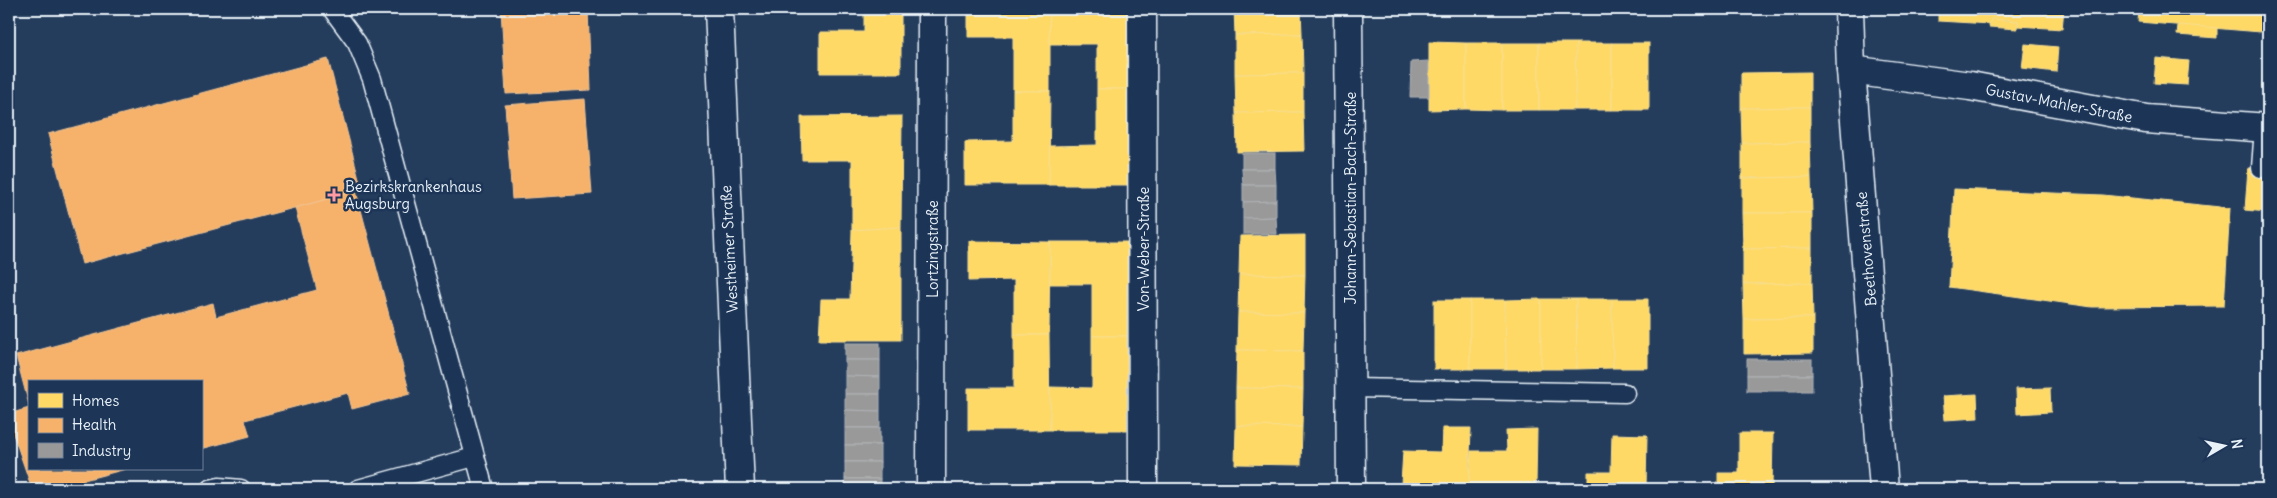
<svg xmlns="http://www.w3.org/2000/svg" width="2277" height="498" viewBox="0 0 2277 498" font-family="Delius,sans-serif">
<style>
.homes{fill:#ffd966;stroke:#f8e092}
.health{fill:#f6b26b;stroke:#f2c595}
.industry{fill:#999;stroke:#b1b3b6}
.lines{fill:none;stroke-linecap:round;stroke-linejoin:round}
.lane-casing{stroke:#e8f1f8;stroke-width:21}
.street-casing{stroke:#e8f1f8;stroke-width:31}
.secondary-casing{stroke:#e8f1f8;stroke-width:31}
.lane{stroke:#1d3557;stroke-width:18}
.street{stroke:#1d3557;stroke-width:28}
.secondary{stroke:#1d3557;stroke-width:28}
.poi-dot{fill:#ff9aa2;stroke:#1d3557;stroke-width:2}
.labels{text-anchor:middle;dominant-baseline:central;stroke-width:5;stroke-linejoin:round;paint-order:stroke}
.street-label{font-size:15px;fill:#e8f1f8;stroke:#1d3557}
.poi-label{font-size:15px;fill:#e8f1f8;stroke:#1d3557;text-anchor:start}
</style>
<rect width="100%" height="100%" fill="#253d5d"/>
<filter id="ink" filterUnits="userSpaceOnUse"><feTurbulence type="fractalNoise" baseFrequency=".02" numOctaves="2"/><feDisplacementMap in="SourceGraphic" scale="10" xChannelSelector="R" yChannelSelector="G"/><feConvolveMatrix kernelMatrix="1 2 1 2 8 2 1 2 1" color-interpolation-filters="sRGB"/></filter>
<g filter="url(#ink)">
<g class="homes">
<path d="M864,9H901V73H820V32H864Z"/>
<path d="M968,9H1050V91H1013V37H968Z"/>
<path d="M1050,9H1128V89H1097V44H1049Z"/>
<path d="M1234,9H1301L1302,34L1235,35Z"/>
<path d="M1938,9H2064L2062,29L2018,26V21L2009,20L1991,19L1990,24L1938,21Z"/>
<path d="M2139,9H2263L2261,32L2138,22Z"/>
<path d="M2268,9V87H2262Z"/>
<path d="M1991,19L2018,21L2017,29L1989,27Z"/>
<path d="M2178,25L2217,28V38L2177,35Z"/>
<path d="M1302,34L1303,73L1235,74V35Z"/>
<path d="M1429,42L1466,43V109L1429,110Z"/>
<path d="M1466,43H1502V110L1466,109Z"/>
<rect x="1502" y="43" width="37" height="67"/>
<path d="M1539,43H1576L1575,110H1539Z"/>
<path d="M1576,43H1612V110H1575Z"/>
<rect x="1612" y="43" width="37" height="67"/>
<path d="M2025,44L2058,47L2056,72L2022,68Z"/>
<path d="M2156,58L2189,61L2187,85L2154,83Z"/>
<path d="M1810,72V107L1741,108V73Z"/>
<path d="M1303,73V112L1236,113L1235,74Z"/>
<path d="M1097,89H1128V185H1049V146L1097,145Z"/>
<path d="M1013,91H1050L1049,185H965V142L1013,141Z"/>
<path d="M1810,107V142L1742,143L1741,108Z"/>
<path d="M1303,112L1304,151L1237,152L1236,113Z"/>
<path d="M902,116L901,227L852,230V160H802L801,117Z"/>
<path d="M1810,142L1811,177L1742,178V143Z"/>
<path d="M2248,168L2268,169V212L2245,210Z"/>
<path d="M1811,177L1812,213H1742V178Z"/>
<path d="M1954,189L2103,195L2230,208L2224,306L2092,307L1949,287Z"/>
<path d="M1742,213H1812V248L1743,249Z"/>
<path d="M901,227V340H819L821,299H850L852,230Z"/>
<path d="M1305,235V275L1239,274L1240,236Z"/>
<path d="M969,241L1050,242L1049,335H1014V280L969,281Z"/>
<path d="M1050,242H1127V336H1092V284H1050Z"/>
<path d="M1812,248V283L1743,284V249Z"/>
<path d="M1239,274L1305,275L1304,313L1238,312Z"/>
<path d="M1812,283L1813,318L1744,319L1743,284Z"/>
<path d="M1541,299V369H1506L1505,300Z"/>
<path d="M1541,299H1576L1577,369H1541Z"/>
<path d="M1576,299H1612L1613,368L1577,369Z"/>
<path d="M1612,299H1648V368H1613Z"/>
<rect x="1434" y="300" width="36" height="69"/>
<path d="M1470,300H1505L1506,369H1470Z"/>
<path d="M1238,312L1304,313L1303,351L1237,350Z"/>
<path d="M1813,318V353L1744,354V319Z"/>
<path d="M1014,335H1049L1050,430H968V388H1014Z"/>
<path d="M1092,336H1127V430H1050V387L1092,388Z"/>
<path d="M1237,350L1303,351V389L1236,388Z"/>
<path d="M1236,388L1303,389L1302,427L1236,426Z"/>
<path d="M2050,388L2051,412L2017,414L2016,389Z"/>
<path d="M1977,394L1978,418L1945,420L1943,396Z"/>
<path d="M1236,426L1302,427L1301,465L1235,464Z"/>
<path d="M1442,428H1471L1469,486L1401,484L1403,451L1441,452Z"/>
<path d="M1537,429L1536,485L1469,486L1471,451H1507L1506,430Z"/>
<path d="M1739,433H1773L1772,489H1718V473H1739Z"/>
<path d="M1612,434L1647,435L1646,489H1588V472H1611Z"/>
</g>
<g class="health">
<path d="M501,9H588L591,90L506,94Z"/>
<path d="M328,59L362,190L82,264L48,134Z"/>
<path d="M585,99L592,194L512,199L505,105Z"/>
<path d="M356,191L410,394L352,409L348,393L245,420L250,436L201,449V382H29V405L16,356L213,303L216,317L317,290L295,208Z"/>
<path d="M29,408V469H126L50,489H32L9,422V414Z"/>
</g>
<g class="industry">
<path d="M1429,61V97H1410L1411,62Z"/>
<rect x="1242" y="153" width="33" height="16"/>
<path d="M1242,169H1275L1276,185H1243Z"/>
<path d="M1243,185H1276V201L1243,202Z"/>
<path d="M1276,201V217L1243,218V202Z"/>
<path d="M1276,217L1277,234H1243V218Z"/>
<rect x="845" y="343" width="35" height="17"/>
<rect x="1747" y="359" width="65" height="16"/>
<path d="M845,360H880V377L845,376Z"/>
<rect x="1747" y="375" width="65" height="16"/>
<path d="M845,376L880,377V394H845Z"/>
<path d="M845,394H880V411L845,410Z"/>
<path d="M845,410L880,411V428H845Z"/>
<rect x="845" y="428" width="35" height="17"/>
<rect x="845" y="445" width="35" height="17"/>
<rect x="845" y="462" width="35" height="17"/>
<rect x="845" y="479" width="35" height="10"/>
</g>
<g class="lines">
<defs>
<g id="lane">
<path d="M332,9L357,43L372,79L484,489"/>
<path d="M2261,168L2264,128"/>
<path d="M1351,388L1625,393"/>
<path d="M210,489L219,487L241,489"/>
<path d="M358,489L474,457"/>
</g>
<g id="street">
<path d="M1142,9L1143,489"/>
<path d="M1348,9L1351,489"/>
<path d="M1849,9L1851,70L1884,489"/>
<path d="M1851,70L1970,86L2146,119L2268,128"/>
<path d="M931,489L932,9"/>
</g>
<path id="secondary" d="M719,9L740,489"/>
</defs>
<use href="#lane" class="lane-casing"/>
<use href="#street" class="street-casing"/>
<use href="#secondary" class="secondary-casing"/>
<use href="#lane" class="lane"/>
<use href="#street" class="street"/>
<use href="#secondary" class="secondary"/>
</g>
</g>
<path class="poi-dot" d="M331.5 187.5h5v5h5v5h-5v5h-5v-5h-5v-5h5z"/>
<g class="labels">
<g class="street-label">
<text transform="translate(2059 103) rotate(11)">Gustav-Mahler-Straße</text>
<text transform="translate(1350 198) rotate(-90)">Johann-Sebastian-Bach-Straße</text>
<text transform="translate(729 249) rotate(-93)">Westheimer Straße</text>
<text transform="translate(932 249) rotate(-90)">Lortzingstraße</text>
<text transform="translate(1143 249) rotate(-90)">Von-Weber-Straße</text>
<text transform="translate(1866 249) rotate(-95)">Beethovenstraße</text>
</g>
<g class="poi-label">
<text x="345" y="186">Bezirkskrankenhaus<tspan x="345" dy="17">Augsburg</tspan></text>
</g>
</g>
<rect width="2277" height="498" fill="none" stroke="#1d3557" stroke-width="30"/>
<rect x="15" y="15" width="2247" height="468" fill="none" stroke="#e8f1f8" stroke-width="2" filter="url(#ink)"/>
<rect x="28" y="380" width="175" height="90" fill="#1d3557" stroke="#6e8097"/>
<rect x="38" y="393" width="25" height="15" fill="#ffd966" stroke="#6e8097"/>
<text x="72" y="406" font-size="15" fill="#e8f1f8">Homes</text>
<rect x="38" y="418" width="25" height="15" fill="#f6b26b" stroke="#6e8097"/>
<text x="72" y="430" font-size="15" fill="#e8f1f8">Health</text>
<rect x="38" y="443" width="25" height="15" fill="#999999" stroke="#6e8097"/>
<text x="72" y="456" font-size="15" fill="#e8f1f8">Industry</text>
<g transform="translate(2224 446) rotate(81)" stroke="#1d3557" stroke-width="4" paint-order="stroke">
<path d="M0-4L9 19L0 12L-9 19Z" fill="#e8f1f8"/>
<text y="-8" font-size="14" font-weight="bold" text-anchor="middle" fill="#e8f1f8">N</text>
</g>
</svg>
